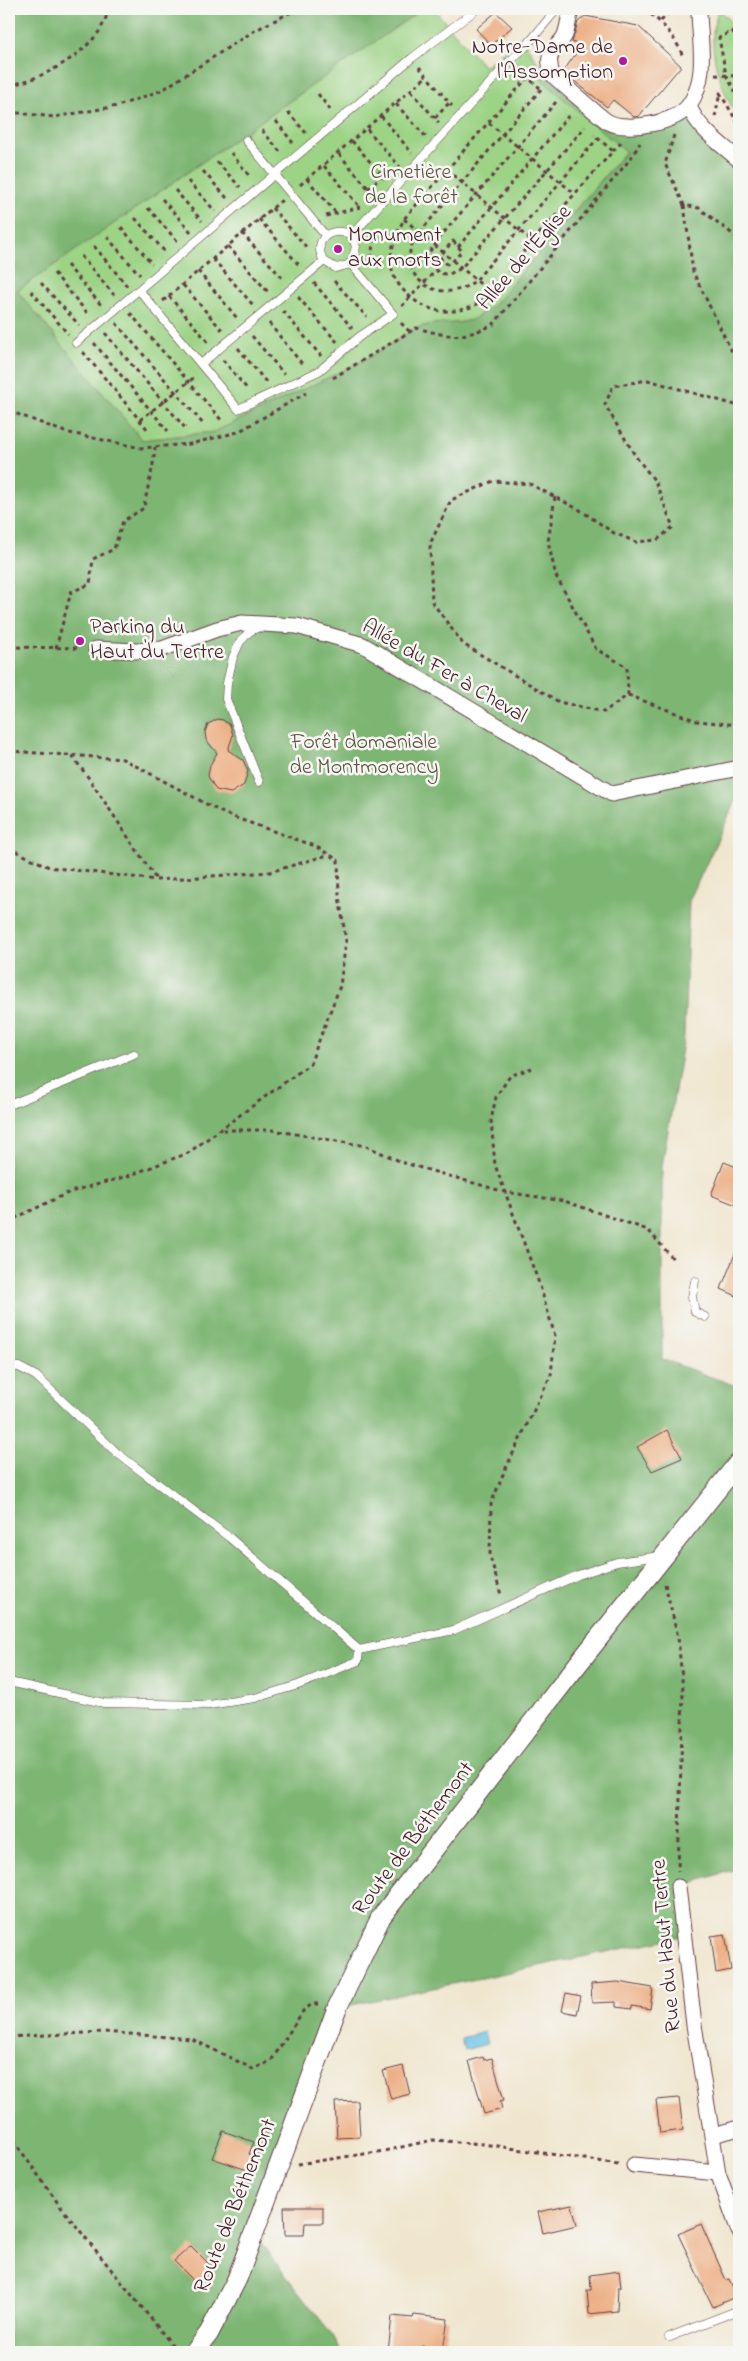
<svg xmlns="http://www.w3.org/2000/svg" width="748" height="2361" viewBox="0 0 748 2361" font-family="'Indie Flower',sans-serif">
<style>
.green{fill:#9cd385;stroke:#737958}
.forest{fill:#7db572;stroke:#646a4e}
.water{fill:#65c2e3;stroke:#587087}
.building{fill:#edb086}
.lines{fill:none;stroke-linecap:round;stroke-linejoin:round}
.service-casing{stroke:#633d44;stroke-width:9}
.minor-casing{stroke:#633d44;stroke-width:17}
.tertiary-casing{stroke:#633d44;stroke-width:21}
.path{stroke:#633d44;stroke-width:3;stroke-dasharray:4 4;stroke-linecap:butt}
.service{stroke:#fff;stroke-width:8}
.minor{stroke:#fff;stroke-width:15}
.tertiary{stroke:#fff;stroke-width:19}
.poi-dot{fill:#b5179e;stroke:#f6f6f2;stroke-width:2}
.labels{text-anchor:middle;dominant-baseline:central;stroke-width:5;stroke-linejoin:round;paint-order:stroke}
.poi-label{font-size:22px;fill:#4a1f2b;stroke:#f6f6f2;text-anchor:start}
.park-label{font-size:22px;fill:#635546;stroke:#f6f6f2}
.street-label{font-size:22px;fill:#4a1f2b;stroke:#f6f6f2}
</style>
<rect width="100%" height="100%" fill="#f6f6f2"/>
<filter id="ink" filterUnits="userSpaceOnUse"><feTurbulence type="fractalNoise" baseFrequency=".02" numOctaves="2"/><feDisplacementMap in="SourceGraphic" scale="10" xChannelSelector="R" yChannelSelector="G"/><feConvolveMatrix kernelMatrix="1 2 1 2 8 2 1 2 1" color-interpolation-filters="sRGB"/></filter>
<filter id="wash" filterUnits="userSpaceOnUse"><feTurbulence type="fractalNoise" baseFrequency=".0096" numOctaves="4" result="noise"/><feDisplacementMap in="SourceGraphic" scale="20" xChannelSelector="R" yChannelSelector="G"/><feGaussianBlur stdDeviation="1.12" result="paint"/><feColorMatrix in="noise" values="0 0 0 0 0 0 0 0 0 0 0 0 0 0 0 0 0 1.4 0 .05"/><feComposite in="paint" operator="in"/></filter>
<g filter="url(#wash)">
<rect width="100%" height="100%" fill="#f0e6cf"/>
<g class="green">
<path d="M422,9H434L484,67L521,37L545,74L542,79L626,151L493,306L472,320L457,323L432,324L416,328L363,361L214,432L142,440L17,291Z"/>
<path d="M719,9L739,32V121C721,89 703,45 719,9Z"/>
</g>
<path class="forest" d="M9,9H422L17,291L142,440L214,432L363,361L416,328L432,324L457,323L472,320L493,306L626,152L542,80L545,74L608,122L689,117L739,163V794L689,901L684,1037L662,1166V1359L739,1387V1868L681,1886L683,1936L337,2008L255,2236L334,2337L341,2352H9Z"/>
<path class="water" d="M484,2032L487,2044L464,2050L461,2038Z"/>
<g id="blocks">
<g class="building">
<path d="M496,12L512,27L491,45L476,29Z"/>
<path d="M585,16L638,26L681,66L639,116L634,117L613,100L607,107L563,72L581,46L572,42L578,22Z"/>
<path d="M218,719L223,720L230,725L233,735L228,750L243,760L248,771L244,785L231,793L216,790L208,776L210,765L217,753L206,740L205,732L208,724Z"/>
<path d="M724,1162L739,1168V1206L711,1195Z"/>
<path d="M738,1246L739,1247V1297L721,1289Z"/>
<path d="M667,1430L682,1458L652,1471L637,1447Z"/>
<path d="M725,1934L731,1970L716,1973L711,1936Z"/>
<path d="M618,1982L653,1988L650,2009L632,2006V2009L616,2007V2002L592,2003L591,1984Z"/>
<path d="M566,1993L581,1996L577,2014L562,2011Z"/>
<path d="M483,2057L484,2060L492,2058L504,2100L500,2101L502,2109L484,2114L469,2061Z"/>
<path d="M403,2066L410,2094L391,2099L383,2071Z"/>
<path d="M679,2098L683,2130L660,2133L656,2100Z"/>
<path d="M358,2101L360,2137L337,2138L335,2102Z"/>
<path d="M223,2131L254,2142L249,2154L256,2157L250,2171L212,2158Z"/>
<path d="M572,2205L577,2225L543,2233L538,2212Z"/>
<path d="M284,2207H323V2223H305L304,2235H285Z"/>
<path d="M701,2224L726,2280L729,2279L737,2296L713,2307L678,2234Z"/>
<path d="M191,2246L213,2268L196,2283L174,2261Z"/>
<path d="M619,2271L621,2287H618L617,2311L589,2314L587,2290H591L590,2275Z"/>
<path d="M414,2315L448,2319L443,2350L422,2346L421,2352H388L392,2316L413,2318Z"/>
</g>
</g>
</g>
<g filter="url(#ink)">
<use href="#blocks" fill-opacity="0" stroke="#633d44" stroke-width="1"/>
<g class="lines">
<defs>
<g id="service">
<path d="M246,140L325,235"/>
<path d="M324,261C311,239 332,225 352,235"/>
<path d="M139,290L238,409L319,371L359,337L393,314L351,264"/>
<path d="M76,343L412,58L477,9"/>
<path d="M201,364L324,261L336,268L351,264L356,247L352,235L509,62L527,45L557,9"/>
<path d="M259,782L226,699L227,683L233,657L240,642L249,632L259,627"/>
<path d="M9,1105L134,1054"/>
<path d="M695,1281L692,1297L695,1312L705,1317"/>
<path d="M9,1366L19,1367L36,1376L117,1453L230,1538L359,1650L358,1661L298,1685L255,1698L209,1705L104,1703L9,1682"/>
<path d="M359,1650L454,1630L578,1575L617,1562L660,1556"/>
<path d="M669,2337L739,2310"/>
</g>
<g id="minor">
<path d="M571,9C569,17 568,27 565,35C561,44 547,52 550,64C550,67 551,73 553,75C556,79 603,119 608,122C627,132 677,123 689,105C709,77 699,40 699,9"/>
<path d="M689,106C698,129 721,144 739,160"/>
<path d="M96,649L136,651L162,649L217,629L242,623L297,626L363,645L612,794L739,768"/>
<path d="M678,1887L694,2025L718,2173L739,2231"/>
<path d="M713,2135L739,2128"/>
<path d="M634,2165L718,2173"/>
</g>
<path id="tertiary" d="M195,2352L209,2333L237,2279L337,2008L381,1917L574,1669L739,1462"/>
</defs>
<use href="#service" class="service-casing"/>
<use href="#minor" class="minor-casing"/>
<use href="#tertiary" class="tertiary-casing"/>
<g class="path">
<path d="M644,9C661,21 676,37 683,57"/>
<path d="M661,21L672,9"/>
<path d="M739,40L732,31L719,38L726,75L739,98"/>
<path d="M494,43L502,53"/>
<path d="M419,67L452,106"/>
<path d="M519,70L540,88"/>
<path d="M715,75L739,76"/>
<path d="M528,77L404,219C393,241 383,265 400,286C418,309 443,317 471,307C494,298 509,268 525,250C554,217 584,184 613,151L594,135"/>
<path d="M9,85C40,80 78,59 98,33C103,26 106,16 110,9"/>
<path d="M541,89L415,238C393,277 442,309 476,280L598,138"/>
<path d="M411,91L439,123"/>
<path d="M318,94L331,111"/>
<path d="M556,102L434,244L428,255C433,275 445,279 461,268L585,127"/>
<path d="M396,104L426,137"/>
<path d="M9,112L54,117L118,106L162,90L254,31L297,9"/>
<path d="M288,112L306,133"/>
<path d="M381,116L412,153"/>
<path d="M715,117L720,93L739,125"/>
<path d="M435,118L449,103"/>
<path d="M276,121L293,143"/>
<path d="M489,123L575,194"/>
<path d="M367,129L400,167"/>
<path d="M262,130L282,154"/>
<path d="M674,135L665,164L684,205L699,208L739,239"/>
<path d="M352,141L385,179"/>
<path d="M613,151L622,142"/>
<path d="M231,153L251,178"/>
<path d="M339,154L374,195"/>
<path d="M217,162L240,187"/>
<path d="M324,166L359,206"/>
<path d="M447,170L533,242"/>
<path d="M203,171L227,198"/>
<path d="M307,179L336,213"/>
<path d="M188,181L215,211"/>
<path d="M300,185L427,76"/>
<path d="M368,189L382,176"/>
<path d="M175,190L202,221"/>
<path d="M162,199L191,232"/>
<path d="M684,205L693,272L732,352L739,362"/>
<path d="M148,208L178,242"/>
<path d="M272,208L308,249"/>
<path d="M326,216L360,207"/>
<path d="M135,218L166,253"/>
<path d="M259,219L299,265"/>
<path d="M404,219L491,293"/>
<path d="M121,227L152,264"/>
<path d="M242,233L283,279"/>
<path d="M107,237L140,275"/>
<path d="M453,241L462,251L453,261L447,264L442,261L440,256Z"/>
<path d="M94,246L127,286"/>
<path d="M228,246L268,292"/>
<path d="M458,247L570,114"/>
<path d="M81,256L114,295"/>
<path d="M213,259L253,305"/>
<path d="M67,265L101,305"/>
<path d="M370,266L375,230"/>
<path d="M198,271L237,318"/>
<path d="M54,273L89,315"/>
<path d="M334,281L367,317"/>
<path d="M41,283L79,325"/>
<path d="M314,283L352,328"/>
<path d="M183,285L222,330"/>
<path d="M31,291L68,334"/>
<path d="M169,296L208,342"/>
<path d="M298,297L337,342"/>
<path d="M163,301L282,200"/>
<path d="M402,306L436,270"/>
<path d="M283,311L321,356"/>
<path d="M130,313L222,421"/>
<path d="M116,323L204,425"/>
<path d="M269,323L303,365"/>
<path d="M401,323L410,332"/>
<path d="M105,333L185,428"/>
<path d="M252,336L284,374"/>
<path d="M94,343L168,431"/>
<path d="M238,348L266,382"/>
<path d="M83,352L148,430"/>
<path d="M223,360L248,390"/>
<path d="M333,378L416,328C452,337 458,340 493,325L631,158L640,143"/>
<path d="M9,411L65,432L141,448L190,444L238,432L306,393"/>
<path d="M140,420L196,376"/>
<path d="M555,497L548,542L556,576L596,649L627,667L628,695L604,712L559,702L463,644L432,602L430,544L451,500L493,481L530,484L580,510L614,533L636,542L657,540L673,527L655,481L636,457L605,405L613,386L648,380L739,406"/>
<path d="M9,647L81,648"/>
<path d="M56,648L71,592L90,584L93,559L114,549L123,521L144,508C147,487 154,468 155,447"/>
<path d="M628,695L697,721L739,725"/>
<path d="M9,751L123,759L225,814L315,846L338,860L339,896L346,941L340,986L310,1064L188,1153L128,1176L70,1192L9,1221"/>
<path d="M72,756L88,777L156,879"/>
<path d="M9,848L49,867L156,880L270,872L328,855"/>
<path d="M532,1068L510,1076L496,1097L491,1120L495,1165L505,1192L564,1201L648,1230L675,1261"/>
<path d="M223,1130H272L366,1146L404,1163L505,1192L540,1286L555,1336L551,1375L504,1472L491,1504L490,1556L501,1595"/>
<path d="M665,1584L678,1637L683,1690L678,1871"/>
<path d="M9,2037L104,2032L192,2039L253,2069L271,2061L303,2011L312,2004H319"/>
<path d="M9,2134L60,2206L177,2351"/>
<path d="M298,2164L384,2151L433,2140L483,2144L618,2164"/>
</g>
<use href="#service" class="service"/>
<use href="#minor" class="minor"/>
<use href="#tertiary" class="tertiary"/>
</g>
</g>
<g class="poi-dot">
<circle cx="623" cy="61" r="5"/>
<circle cx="338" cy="249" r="5"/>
<circle cx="80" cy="641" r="5"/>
</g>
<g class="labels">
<g class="poi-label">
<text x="613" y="48" text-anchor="end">Notre-Dame de<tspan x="613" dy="25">l'Assomption</tspan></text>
<text x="348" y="236">Monument<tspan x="348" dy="25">aux morts</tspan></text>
<text x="90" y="628">Parking du<tspan x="90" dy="25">Haut du Tertre</tspan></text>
</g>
<g class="park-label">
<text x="411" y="173">Cimetière<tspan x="411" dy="25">de la forêt</tspan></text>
<text x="364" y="743">Forêt domaniale<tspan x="364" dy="25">de Montmorency</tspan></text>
</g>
<g class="street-label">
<text transform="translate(525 258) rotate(-49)">Allée de l'Église</text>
<text transform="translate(444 672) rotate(30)">Allée du Fer à Cheval</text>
<text transform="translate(414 1839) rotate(-53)">Route de Béthemont</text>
<text transform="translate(667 1946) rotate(-95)">Rue du Haut Tertre</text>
<text transform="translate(236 2206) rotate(-68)">Route de Béthemont</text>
</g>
</g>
<rect width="748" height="2361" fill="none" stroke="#f6f6f2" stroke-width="30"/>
</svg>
